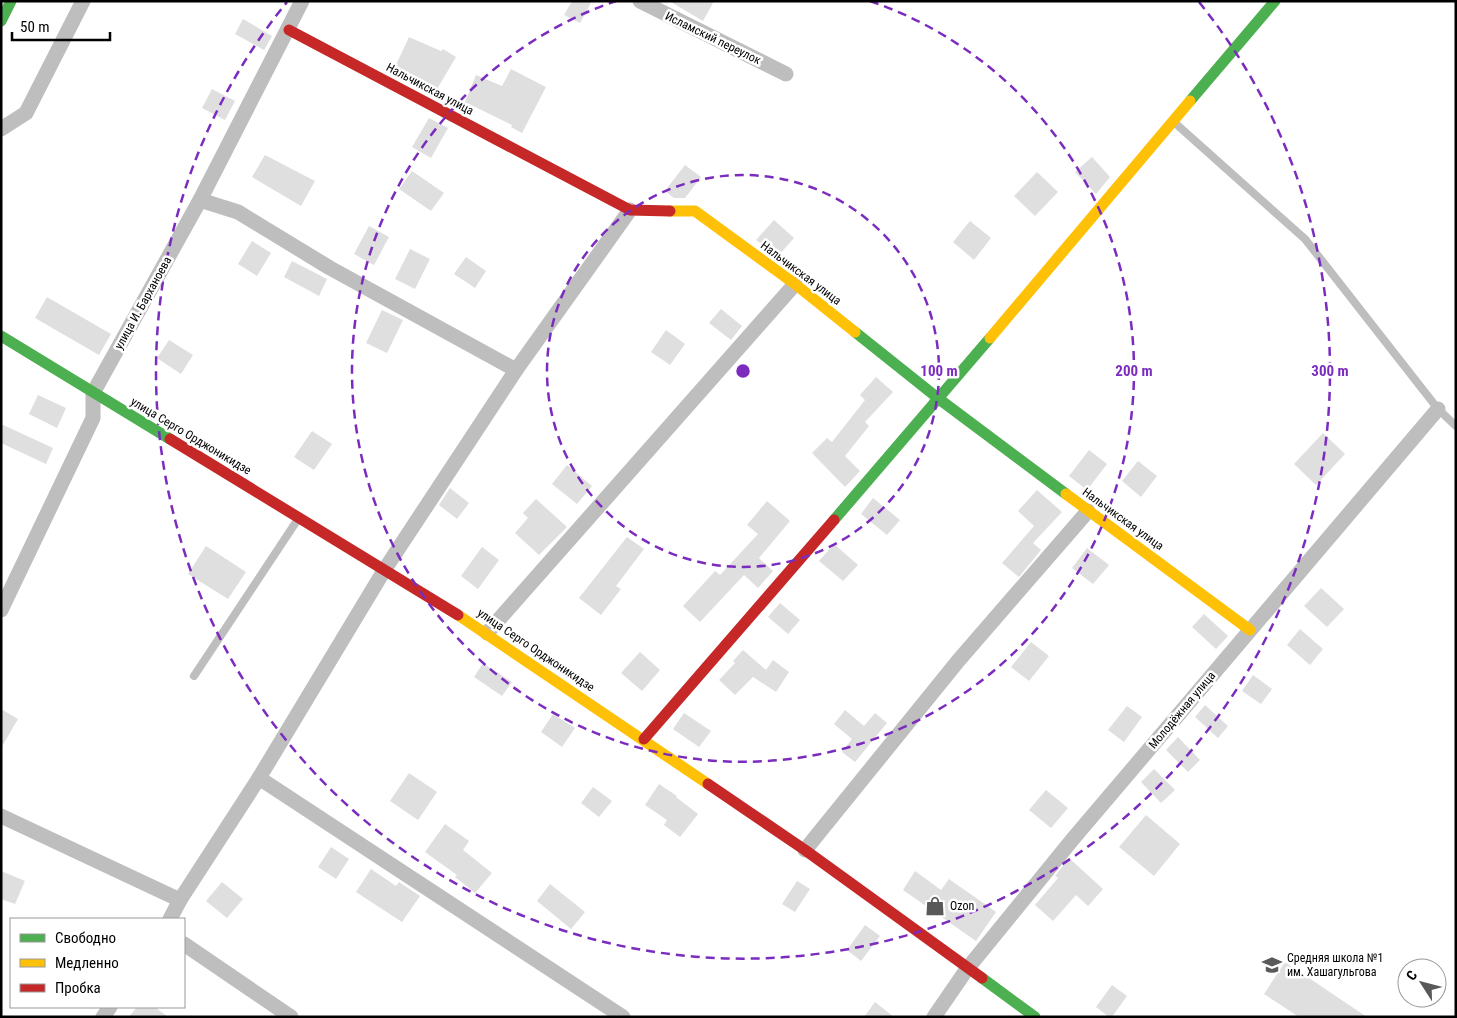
<svg xmlns="http://www.w3.org/2000/svg" width="1457" height="1018" viewBox="0 0 1457 1018" font-family="'Roboto Condensed',sans-serif">
<style>
.building{fill:#dfdfdf}
.lines{fill:none;stroke-linecap:round;stroke-linejoin:round}
.lane{stroke:#bebebe;stroke-width:8}
.street{stroke:#bebebe;stroke-width:15}
.fast{stroke:#4caf50;stroke-width:11}
.slow{stroke:#ffc107;stroke-width:11}
.jam{stroke:#c62828;stroke-width:11}
.ring{fill:none;stroke:#7b2cbf;stroke-width:2.5;stroke-dasharray:9 6}
.labels{text-anchor:middle;dominant-baseline:central;stroke-width:5;stroke-linejoin:round;paint-order:stroke}
.street-label{font-size:12px;fill:#000;stroke:#fff}
.poi-label{font-size:12px;fill:#000;stroke:#fff;text-anchor:start}
.centre{fill:#7b2cbf;stroke:#fff;stroke-width:2.5}
.ring-label{font-size:15px;text-anchor:middle;font-weight:bold;fill:#7b2cbf;stroke:#fff;stroke-width:5;stroke-linejoin:round;paint-order:stroke}
</style>
<rect width="100%" height="100%" fill="#fff"/>
<g class="building">
<path d="M572,1H592L580,23L564,15Z"/>
<path d="M669,1H714L703,21Z"/>
<path d="M243,19L272,36L264,50L235,34Z"/>
<path d="M409,37L441,51L443,49L456,57L437,89L395,67Z"/>
<path d="M511,69L546,87L522,133L511,127L512,125L465,102L476,75L502,86Z"/>
<path d="M212,89L235,101L225,120L202,108Z"/>
<path d="M429,118L448,128L431,158L412,147Z"/>
<path d="M265,155L315,181L301,206L252,177Z"/>
<path d="M1092,157L1110,177L1096,194L1075,172Z"/>
<path d="M685,165L701,177L685,198H674L665,191Z"/>
<path d="M412,171L444,193L431,211L399,189Z"/>
<path d="M1037,172L1058,192L1035,216L1014,196Z"/>
<path d="M774,220L794,238L778,256L756,240Z"/>
<path d="M970,221L991,238L974,260L953,242Z"/>
<path d="M369,226L389,237L374,265L354,254Z"/>
<path d="M252,241L271,253L257,276L238,264Z"/>
<path d="M410,249L430,259L415,289L395,279Z"/>
<path d="M466,257L486,271L475,288L454,274Z"/>
<path d="M292,261L327,279L319,296L284,277Z"/>
<path d="M47,297L111,334L99,355L35,318Z"/>
<path d="M721,309L742,326L731,340L709,323Z"/>
<path d="M382,310L403,320L387,353L366,343Z"/>
<path d="M666,330L685,344L670,365L651,352Z"/>
<path d="M169,340L193,355L181,374L157,358Z"/>
<path d="M876,377L893,392L865,422L869,426L845,456L860,471L845,487L812,453L827,438L832,442L865,400L860,395Z"/>
<path d="M38,395L66,408L57,428L29,414Z"/>
<path d="M1,424L53,448L46,464L1,443Z"/>
<path d="M312,431L332,444L314,470L294,457Z"/>
<path d="M1323,433L1345,454L1316,485L1294,464Z"/>
<path d="M1089,450L1107,464L1087,490L1069,476Z"/>
<path d="M1138,461L1157,476L1141,497L1122,481Z"/>
<path d="M567,465L592,486L577,504L552,484Z"/>
<path d="M450,488L469,503L457,519L439,505Z"/>
<path d="M1037,490L1062,512L1033,543L1041,550L1019,577L1002,563L1034,526L1018,511Z"/>
<path d="M873,498L900,520L887,535L861,514Z"/>
<path d="M536,499L567,527L539,555L515,533L528,518L523,513Z"/>
<path d="M767,501L790,521L759,558L773,571L758,588L744,575L700,622L683,606L715,571L720,575L758,534L747,525Z"/>
<path d="M627,537L644,549L616,586L621,589L601,615L579,598Z"/>
<path d="M834,544L858,565L843,581L819,561Z"/>
<path d="M206,546L246,572L228,599L188,574Z"/>
<path d="M482,547L499,560L478,589L461,576Z"/>
<path d="M1087,548L1109,565L1093,584L1072,568Z"/>
<path d="M1321,588L1344,609L1327,627L1304,606Z"/>
<path d="M780,603L800,620L788,634L768,617Z"/>
<path d="M1204,614L1228,636L1216,649L1192,627Z"/>
<path d="M1300,629L1323,649L1310,665L1287,645Z"/>
<path d="M1031,642L1049,656L1029,681L1011,667Z"/>
<path d="M743,650L766,670L773,660L789,672L776,692L753,677L735,695L719,680L735,663L733,661Z"/>
<path d="M640,652L660,670L642,691L621,673Z"/>
<path d="M483,663L512,682L502,696L474,677Z"/>
<path d="M1253,675L1272,689L1261,704L1242,691Z"/>
<path d="M1205,705L1228,726L1218,738L1195,717Z"/>
<path d="M1127,706L1142,717L1124,742L1108,730Z"/>
<path d="M1,709L18,719L1,748Z"/>
<path d="M845,710L864,726L875,713L887,723L855,762L842,752L852,739L834,724Z"/>
<path d="M684,713L711,731L699,747L673,729Z"/>
<path d="M553,714L575,728L562,747L541,732Z"/>
<path d="M1178,737L1200,760L1188,772L1166,750Z"/>
<path d="M1154,769L1175,790L1161,803L1141,782Z"/>
<path d="M409,773L437,792L418,820L390,801Z"/>
<path d="M659,784L677,796L676,797L698,814L680,837L664,825L667,820L645,805Z"/>
<path d="M593,787L612,801L599,817L581,803Z"/>
<path d="M1046,790L1068,808L1051,828L1029,810Z"/>
<path d="M1146,815L1180,844L1154,876L1119,847Z"/>
<path d="M445,824L469,841L463,850L492,873L475,893L455,877L457,875L425,852Z"/>
<path d="M331,847L349,859L336,879L318,867Z"/>
<path d="M1069,858L1103,889L1088,906L1076,895L1053,921L1035,905L1058,878L1055,876Z"/>
<path d="M371,869L396,886L399,882L420,896L402,922L356,892Z"/>
<path d="M1,871L25,881L15,904L1,899Z"/>
<path d="M915,871L941,890L949,879L996,912L976,941L903,890Z"/>
<path d="M797,881L810,889L795,912L782,904Z"/>
<path d="M222,882L243,899L227,918L206,901Z"/>
<path d="M550,884L585,912L571,929L537,901Z"/>
<path d="M865,925L880,936L861,961L847,950Z"/>
<path d="M1285,962L1367,1017H1299L1264,994Z"/>
<path d="M1112,985L1127,996L1112,1017H1109L1096,1007Z"/>
<path d="M875,1002L894,1017H864Z"/>
<path d="M137,1007H155L168,1017H129Z"/>
</g>
<g class="lines">
<g class="lane">
<path d="M1175,123L1305,239L1438,409L1456,426"/>
<path d="M194,676L298,519"/>
</g>
<g class="street">
<path d="M640,1L786,74"/>
<path d="M1,129L26,113L83,1"/>
<path d="M200,200L238,212L330,268L516,370"/>
<path d="M1,610L93,418V393L200,200L302,1"/>
<path d="M487,633L795,284"/>
<path d="M259,778L623,1017"/>
<path d="M1,816L180,900"/>
<path d="M805,850L958,661L1088,511"/>
<path d="M170,919L180,900L259,778L385,569L516,370L630,210"/>
<path d="M184,944L291,1017"/>
<path d="M103,1017L110,1007"/>
<path d="M934,1017L967,969L1072,840L1438,409"/>
</g>
<g class="fast">
<path d="M1,21L11,1"/>
<path d="M1190,101L1275,1"/>
<path d="M855,332L939,399L1066,494"/>
<path d="M1,336L170,439"/>
<path d="M834,520L990,338"/>
<path d="M982,978L1035,1017"/>
</g>
<g class="slow">
<path d="M670,211H695L795,284L855,332"/>
<path d="M990,338L1190,101"/>
<path d="M1066,494L1250,630"/>
<path d="M458,615L708,784"/>
</g>
<g class="jam">
<path d="M289,30L630,210L670,211"/>
<path d="M170,439L458,615"/>
<path d="M644,739L834,520"/>
<path d="M708,784L805,850L982,978"/>
</g>
</g>
<g class="ring">
<circle cx="743" cy="371" r="196"/>
<path d="M870 1A391 391 0 1 1 616 1"/>
<path d="M1199 2A587 587 0 1 1 287 2"/>
</g>
<defs>
<symbol id="shop-bare" viewBox="-9 -9 18 18"><path d="M-5-2.5h2.3a2.7 3.5 0 0 1 5.4 0H5L5.5 6h-11ZM-1.5-2.5h3a1.5 2.3 0 0 0-3 0Z" fill="#595959" stroke="#fff" stroke-width="2.5" paint-order="stroke"/></symbol>
<symbol id="school-bare" viewBox="-9 -9 18 18"><path d="M0-5L7-2L0 1L-7-2ZM-4 1L0 2.5L4 1V4Q0 6-4 4Z" fill="#595959" stroke="#fff" stroke-width="2.5" paint-order="stroke"/></symbol>
</defs>
<g fill-rule="evenodd">
<use href="#shop-bare" x="921" y="892" width="28" height="28"/>
<use href="#school-bare" x="1258" y="951" width="28" height="28"/>
</g>
<g class="labels">
<g class="street-label">
<text transform="translate(713 38) rotate(26)">Исламский переулок</text>
<text transform="translate(430 89) rotate(28)">Нальчикская улица</text>
<text transform="translate(801 273) rotate(37)">Нальчикская улица</text>
<text transform="translate(143 303) rotate(-61)">улица И. Барханоева</text>
<text transform="translate(191 436) rotate(31)">улица Серго Орджоникидзе</text>
<text transform="translate(1123 519) rotate(36)">Нальчикская улица</text>
<text transform="translate(536 650) rotate(34)">улица Серго Орджоникидзе</text>
<text transform="translate(1182 710) rotate(-50)">Молодёжная улица</text>
</g>
<g class="poi-label">
<text x="950" y="906">Ozon</text>
<text x="1287" y="958">Средняя школа №1<tspan x="1287" dy="14">им. Хашагульгова</tspan></text>
</g>
</g>
<circle cx="743" cy="371" r="8" class="centre"/>
<g class="ring-label">
<text x="939" y="376">100 m</text>
<text x="1134" y="376">200 m</text>
<text x="1330" y="376">300 m</text>
</g>
<rect width="1457" height="1018" fill="none" stroke="#000000" stroke-width="5"/>
<rect x="10" y="918" width="175" height="90" fill="#ffffff" stroke="#999999"/>
<rect x="20" y="934" width="25" height="8" fill="#4caf50" stroke="#999999"/>
<text x="55" y="943" font-size="15" fill="#000000">Свободно</text>
<rect x="20" y="959" width="25" height="8" fill="#ffc107" stroke="#999999"/>
<text x="55" y="968" font-size="15" fill="#000000">Медленно</text>
<rect x="20" y="984" width="25" height="8" fill="#c62828" stroke="#999999"/>
<text x="55" y="993" font-size="15" fill="#000000">Пробка</text>
<g transform="translate(1422 983) rotate(306)"><circle r="24" fill="#ffffff" stroke="#999999"/>
<path d="M0-4L9 19L0 12L-9 19Z" fill="#595959"/>
<text y="-8" font-size="14" font-weight="bold" text-anchor="middle" fill="#000000">С</text>
</g>
<path d="M12 32v8h98v-8" fill="none" stroke="#000000" stroke-width="2.5"/>
<text x="20" y="32" font-size="15" fill="#000000" stroke="#ffffff" stroke-width="4" paint-order="stroke">50 m</text>
</svg>
